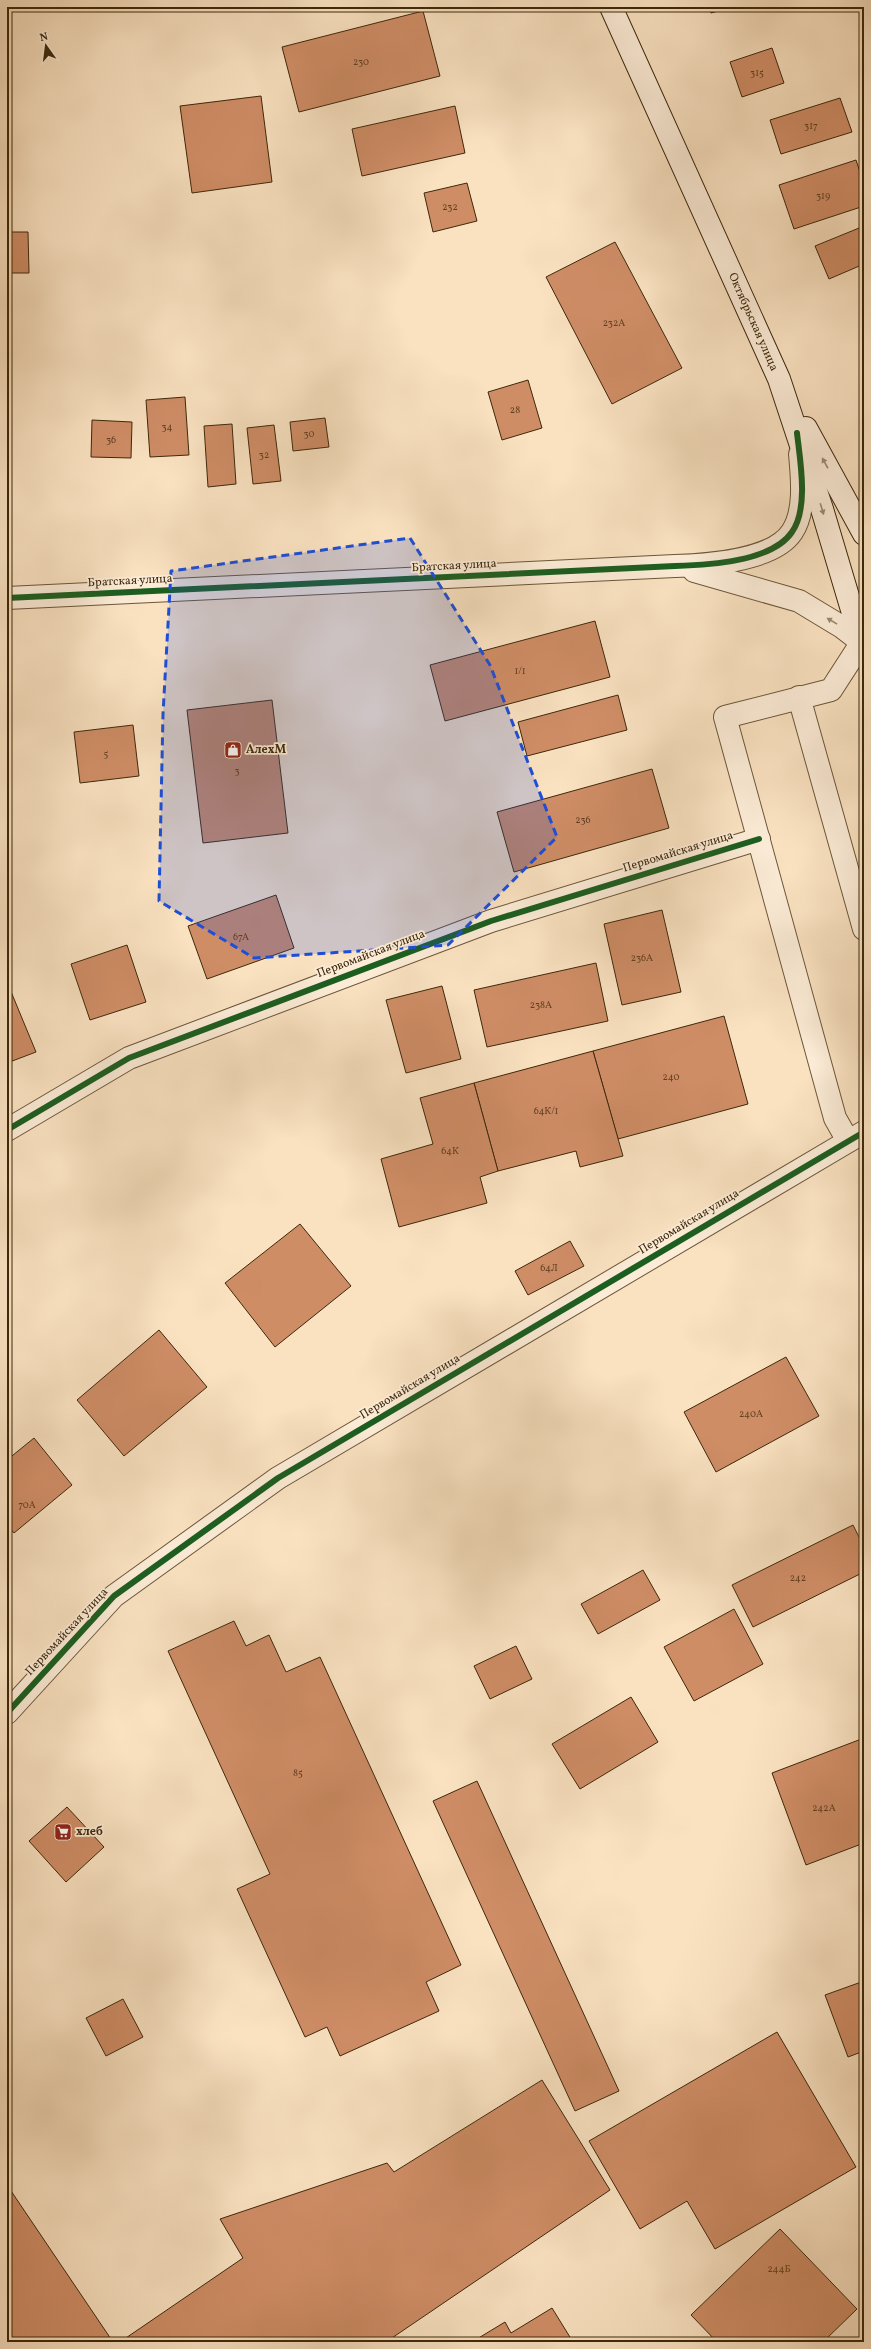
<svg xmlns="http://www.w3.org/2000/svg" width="871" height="2349" viewBox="0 0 871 2349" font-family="Vollkorn,serif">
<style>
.building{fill:#cf8d66;stroke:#3d280b}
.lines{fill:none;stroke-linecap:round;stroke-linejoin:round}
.street-casing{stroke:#6c5638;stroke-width:24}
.secondary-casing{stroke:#3d280b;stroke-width:24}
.street{stroke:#fcecd7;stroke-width:22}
.secondary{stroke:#fcecd7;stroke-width:22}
.cycleway-casing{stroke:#fcecd7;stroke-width:8}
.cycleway{stroke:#1b5e20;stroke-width:6}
.oneway{fill:#9c8a71}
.marked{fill:#1d4ed8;fill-opacity:0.2;stroke:#1d4ed8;stroke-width:3;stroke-dasharray:8 5;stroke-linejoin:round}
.labels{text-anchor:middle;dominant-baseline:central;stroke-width:3.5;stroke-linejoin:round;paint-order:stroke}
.number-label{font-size:10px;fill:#624122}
.street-label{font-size:12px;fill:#3d280b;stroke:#fcecd7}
.poi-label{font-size:12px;font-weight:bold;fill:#3d280b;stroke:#fcecd7;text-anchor:start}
</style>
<rect width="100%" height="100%" fill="#fae2c1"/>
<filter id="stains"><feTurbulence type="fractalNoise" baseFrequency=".005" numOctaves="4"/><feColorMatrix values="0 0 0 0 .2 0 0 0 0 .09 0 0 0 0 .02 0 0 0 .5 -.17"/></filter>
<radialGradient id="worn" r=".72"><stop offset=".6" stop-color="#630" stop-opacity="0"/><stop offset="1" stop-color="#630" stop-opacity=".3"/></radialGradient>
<g class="building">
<path d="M709,7H732L711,13Z"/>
<path d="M423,11L440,76L299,112L282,47Z"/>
<path d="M772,48L784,83L742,97L730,62Z"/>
<path d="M261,96L272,182L192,193L180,106Z"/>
<path d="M840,98L852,132L781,154L770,120Z"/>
<path d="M455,106L465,153L362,176L352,129Z"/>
<path d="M856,160L864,184V206L794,229L779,185Z"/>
<path d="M467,183L477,221L433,232L424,193Z"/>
<path d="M864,226V264L829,279L815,246Z"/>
<path d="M7,232H28L29,273H7Z"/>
<path d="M615,242L682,368L612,404L546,277Z"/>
<path d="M528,380L542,428L502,440L488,392Z"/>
<path d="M185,397L189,455L150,457L146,400Z"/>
<path d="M325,418L329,447L293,451L290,422Z"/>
<path d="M92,420L132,422L131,458L91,457Z"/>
<path d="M232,424L236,484L208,487L204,426Z"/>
<path d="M274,425L281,481L253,484L247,428Z"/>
<path d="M595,621L610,677L445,721L430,665Z"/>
<path d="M618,695L627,730L527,756L518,722Z"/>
<path d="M272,700L288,833L203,843L187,710Z"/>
<path d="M133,725L139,776L80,783L74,732Z"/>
<path d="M7,768L10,800H7Z"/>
<path d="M652,769L669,828L514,872L497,812Z"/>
<path d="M276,895L294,948L207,979L188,926Z"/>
<path d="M662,910L681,992L622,1005L604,924Z"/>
<path d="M127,945L146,1002L90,1020L71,964Z"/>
<path d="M596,963L608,1021L487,1047L474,990Z"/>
<path d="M7,982L36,1052L7,1063Z"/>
<path d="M442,986L461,1059L406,1073L386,1000Z"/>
<path d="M724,1016L748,1104L618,1139L593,1051Z"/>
<path d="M593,1051L623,1156L580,1167L576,1151L498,1171L474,1083Z"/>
<path d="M474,1083L498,1171L480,1177L487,1203L399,1227L381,1159L433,1144L420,1098Z"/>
<path d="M300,1224L351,1286L275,1347L225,1283Z"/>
<path d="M570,1241L584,1266L528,1295L515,1271Z"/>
<path d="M159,1330L207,1387L124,1456L77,1400Z"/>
<path d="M786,1357L819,1416L716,1472L684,1412Z"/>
<path d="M34,1438L72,1485L14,1533L7,1525V1460Z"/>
<path d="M853,1525L864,1547V1572L753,1627L732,1585Z"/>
<path d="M643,1570L660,1600L598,1634L581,1604Z"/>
<path d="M734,1609L763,1664L694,1701L664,1647Z"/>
<path d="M234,1621L246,1646L269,1635L286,1672L320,1657L461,1965L426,1982L439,2011L340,2056L327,2027L305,2037L237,1889L270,1874L168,1651Z"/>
<path d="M516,1646L532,1679L490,1699L474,1666Z"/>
<path d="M631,1697L658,1742L580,1789L552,1744Z"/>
<path d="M864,1738V1843L806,1865L772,1773Z"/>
<path d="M477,1781L619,2091L575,2111L433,1801Z"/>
<path d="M67,1807L104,1847L66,1882L29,1841Z"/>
<path d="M864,1981V2051L848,2057L825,1995Z"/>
<path d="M123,1999L143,2037L106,2056L86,2018Z"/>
<path d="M777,2032L856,2167L715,2249L687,2201L640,2229L589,2141Z"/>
<path d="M542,2080L610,2190L386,2342H120L243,2258L220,2219L387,2163L394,2172Z"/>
<path d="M7,2185L113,2342H10L7,2337Z"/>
<path d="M780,2229L857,2309L823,2342H717L691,2315Z"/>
<path d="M552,2308L573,2342H472L505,2322L511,2333Z"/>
</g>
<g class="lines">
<defs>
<g id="street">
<path d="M694,571L799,601L842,627L864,644"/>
<path d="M7,598L675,566C706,565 773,561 792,532C806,511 802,477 800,454"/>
<path d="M799,697L864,929"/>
<path d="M7,1130L129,1058L491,921L759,839"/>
<path d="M848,1141L835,1118L725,717L831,690L862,642"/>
<path d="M7,1713L114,1596L278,1478L864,1132"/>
</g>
<g id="secondary">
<path d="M611,7L779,379L822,509L864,650"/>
<path d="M806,428L864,534"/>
</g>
</defs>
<use href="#street" class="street-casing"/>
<use href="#secondary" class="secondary-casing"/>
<use href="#street" class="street"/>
<use href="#secondary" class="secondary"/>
<defs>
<g id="cycleway">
<path d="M7,598L675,566C707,565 772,562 792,532C809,508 800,460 797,433"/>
<path d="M7,1130L129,1058L491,921L759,839"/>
<path d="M7,1713L114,1596L278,1478L864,1132"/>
</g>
</defs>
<use href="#cycleway" class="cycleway-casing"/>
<use href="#cycleway" class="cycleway"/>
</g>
<defs><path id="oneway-solid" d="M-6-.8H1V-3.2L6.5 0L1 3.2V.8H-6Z"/></defs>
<g class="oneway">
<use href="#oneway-solid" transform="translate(825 463) rotate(-119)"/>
<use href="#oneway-solid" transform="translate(822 509) rotate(73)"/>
<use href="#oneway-solid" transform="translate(832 621) rotate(-149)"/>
</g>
<path class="marked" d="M410,538L490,665L557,837L448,945L254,958L159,901L163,714L171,571Z"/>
<defs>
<symbol id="shop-square" viewBox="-11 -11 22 22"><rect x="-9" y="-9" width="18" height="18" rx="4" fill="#8f2418" stroke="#fcecd7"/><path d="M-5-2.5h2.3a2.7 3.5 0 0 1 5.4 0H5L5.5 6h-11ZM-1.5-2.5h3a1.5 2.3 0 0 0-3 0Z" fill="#fff"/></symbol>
<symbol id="supermarket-square" viewBox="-11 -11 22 22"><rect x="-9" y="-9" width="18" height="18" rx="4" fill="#8f2418" stroke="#fcecd7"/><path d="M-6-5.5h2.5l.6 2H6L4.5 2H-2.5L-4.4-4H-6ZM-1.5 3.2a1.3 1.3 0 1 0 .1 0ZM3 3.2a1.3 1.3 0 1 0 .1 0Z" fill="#fff"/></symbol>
</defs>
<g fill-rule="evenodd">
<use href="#shop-square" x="223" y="740" width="20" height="20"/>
<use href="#supermarket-square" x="53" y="1822" width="20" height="20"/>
</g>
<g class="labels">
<g class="number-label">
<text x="361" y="62">230</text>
<text x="757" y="73">315</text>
<text x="811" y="126">317</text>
<text x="823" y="196">319</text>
<text x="450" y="207">232</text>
<text x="614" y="323">232А</text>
<text x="515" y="410">28</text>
<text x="167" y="427">34</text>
<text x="309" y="434">30</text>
<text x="111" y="440">36</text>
<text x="264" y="455">32</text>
<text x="520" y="671">1/1</text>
<text x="106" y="754">5</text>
<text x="237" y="771">3</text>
<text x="583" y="820">236</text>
<text x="241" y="937">67А</text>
<text x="642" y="958">236А</text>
<text x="541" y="1005">238А</text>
<text x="671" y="1077">240</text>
<text x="546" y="1111">64К/1</text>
<text x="450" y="1151">64К</text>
<text x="549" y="1268">64Л</text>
<text x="751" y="1414">240А</text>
<text x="27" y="1505">70А</text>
<text x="798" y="1578">242</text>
<text x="298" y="1773">85</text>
<text x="824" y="1808">242А</text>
<text x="779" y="2269">244Б</text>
</g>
<g class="street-label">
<text transform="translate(753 322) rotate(66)">Октябрьская улица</text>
<text transform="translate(454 566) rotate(-3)">Братская улица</text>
<text transform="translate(130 581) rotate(-3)">Братская улица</text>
<text transform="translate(678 852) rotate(-17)">Первомайская улица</text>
<text transform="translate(371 954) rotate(-21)">Первомайская улица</text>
<text transform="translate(689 1222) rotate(-31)">Первомайская улица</text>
<text transform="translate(410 1387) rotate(-31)">Первомайская улица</text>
<text transform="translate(67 1632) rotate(-47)">Первомайская улица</text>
</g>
<g class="poi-label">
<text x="246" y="750">АлехМ</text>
<text x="76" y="1832">хлеб</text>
</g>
</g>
<rect width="871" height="2349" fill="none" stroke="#fae2c1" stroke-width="24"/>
<rect x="8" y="8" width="855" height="2333" fill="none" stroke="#3d280b" stroke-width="2"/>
<rect x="12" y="12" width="847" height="2325" fill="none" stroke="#3d280b"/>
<g transform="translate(46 46) rotate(346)" stroke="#fcecd7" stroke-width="3" paint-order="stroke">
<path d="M0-3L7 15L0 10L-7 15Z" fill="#3d280b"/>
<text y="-6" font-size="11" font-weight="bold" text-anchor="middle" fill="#3d280b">N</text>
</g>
<rect width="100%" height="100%" filter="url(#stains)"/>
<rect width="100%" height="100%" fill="url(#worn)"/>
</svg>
